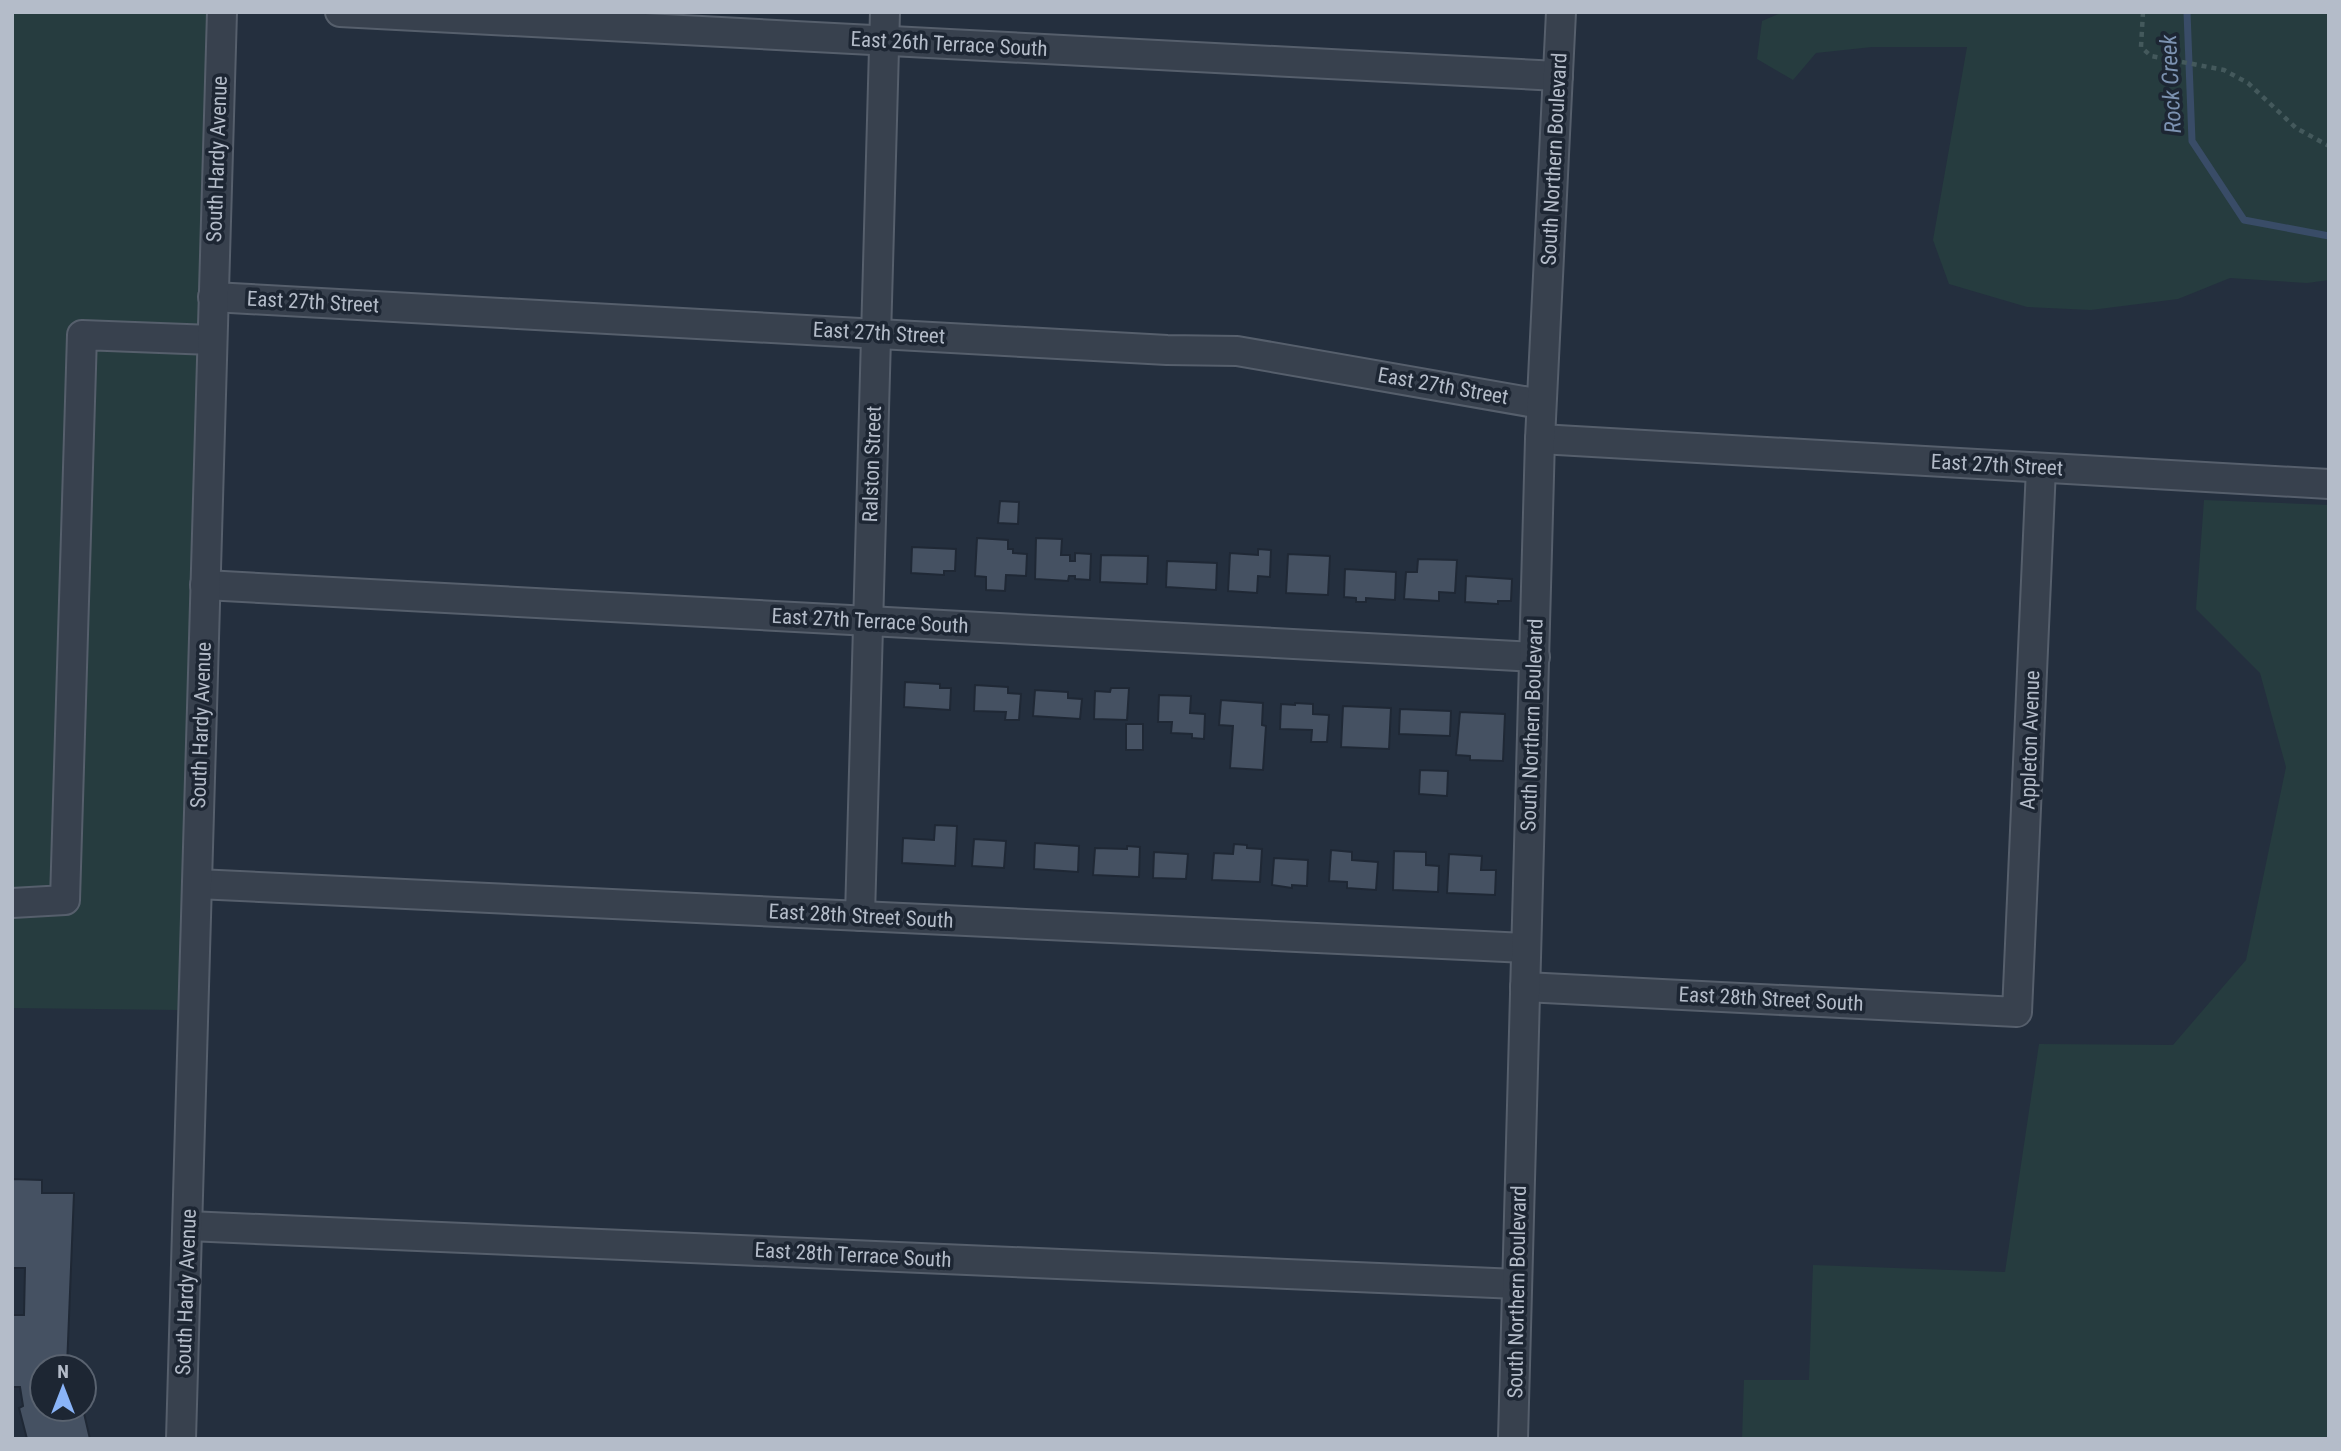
<svg xmlns="http://www.w3.org/2000/svg" width="2341" height="1451" viewBox="0 0 2341 1451" font-family="'Roboto Condensed',sans-serif">
<style>
.green{fill:#263c3f}
.lines{fill:none;stroke-linecap:round;stroke-linejoin:round}
.stream{stroke:#394c67;stroke-width:7}
.building{fill:#455162;stroke:#1f2835;stroke-width:2}
.minor-casing{stroke:#565f6c;stroke-width:32}
.path{stroke:#44595c;stroke-width:4.5;stroke-dasharray:5 5;stroke-linecap:butt}
.minor{stroke:#38414e;stroke-width:28}
.labels{text-anchor:middle;dominant-baseline:central;stroke-width:7;stroke-linejoin:round;paint-order:stroke}
.street-label{font-size:21px;fill:#b4bcc9;stroke:#1d2633}
.water-label{font-size:23px;font-style:italic;fill:#7c92b1;stroke:#1d2633}
</style>
<rect width="100%" height="100%" fill="#242f3e"/>
<g class="green">
<path d="M12,12H210L179,1010L12,1008Z"/>
<path d="M1783,12H2329V280L2307,283L2230,278L2178,299L2091,310L2027,307L1949,284L1933,240L1967,47H1872L1816,53L1793,80L1757,59L1762,21Z"/>
<path d="M2204,500L2329,505V1439H1742L1744,1380H1809L1813,1265L2005,1272L2039,1044L2173,1045L2246,960L2286,767L2260,673L2196,609Z"/>
</g>
<g class="lines">
<path class="stream" d="M2187,12L2192,141L2244,220L2329,236"/>
</g>
<g class="building">
<path d="M1000,501L1019,502L1018,524L998,523Z"/>
<path d="M977,538L1008,540V549H1013V553L1027,554L1026,576L1006,575L1005,591L986,590V577L975,576Z"/>
<path d="M1036,538L1062,539L1061,555H1070V561H1075V553L1091,554L1090,580L1075,579V576H1069L1068,581L1035,579Z"/>
<path d="M912,547L956,549L955,571H944V575L911,573Z"/>
<path d="M1258,549L1271,550L1270,577L1258,576L1257,593L1228,591L1230,553L1258,555Z"/>
<path d="M1288,554L1330,556L1328,595L1286,593Z"/>
<path d="M1101,555L1148,556L1147,584L1100,582Z"/>
<path d="M1418,559L1457,560L1455,593L1439,592V601L1404,599L1406,572H1417Z"/>
<path d="M1167,561L1217,563L1216,590L1166,587Z"/>
<path d="M1345,569L1396,572L1395,600L1366,598V602H1356V598L1344,597Z"/>
<path d="M1466,576L1512,579L1511,601H1498V604L1465,602Z"/>
<path d="M905,682L940,684V688H951L950,710L904,707Z"/>
<path d="M975,685L1008,687V693L1021,694L1019,720H1005L1006,712L974,711Z"/>
<path d="M1111,688H1129L1127,720L1094,719L1095,691L1110,692Z"/>
<path d="M1035,690L1068,692V698L1082,699L1080,719L1033,716Z"/>
<path d="M1159,695L1191,696L1190,713L1205,714L1204,739L1192,738V734L1171,733L1172,722H1158Z"/>
<path d="M1221,700L1263,703L1262,725L1266,726L1263,770L1230,768L1233,726L1219,725Z"/>
<path d="M1295,703L1313,704V714L1329,715L1327,742H1311L1312,730L1280,729L1281,704L1295,705Z"/>
<path d="M1343,706L1391,708L1389,749L1341,747Z"/>
<path d="M1400,709L1451,711L1450,736L1399,734Z"/>
<path d="M1460,712L1505,714L1503,761L1470,760V756L1456,755Z"/>
<rect x="1126" y="724" width="17" height="26"/>
<path d="M1420,770L1448,771L1447,796L1419,794Z"/>
<path d="M935,825L957,826L955,866L902,863L903,838L934,840Z"/>
<path d="M974,839L1006,841L1004,868L972,866Z"/>
<path d="M1035,843L1079,846L1078,872L1034,869Z"/>
<path d="M1234,844L1247,845V848L1262,849L1260,882L1212,880L1214,853L1233,854Z"/>
<path d="M1127,846L1140,847L1139,877L1093,875L1095,848L1127,849Z"/>
<path d="M1331,850L1352,852V860L1378,862L1376,890L1347,888V882L1329,881Z"/>
<path d="M1394,851L1426,852V865L1439,866L1438,892L1393,890Z"/>
<path d="M1154,852L1188,854L1186,879L1153,878Z"/>
<path d="M1449,854L1482,856L1481,870H1496L1495,895L1447,893Z"/>
<path d="M1274,858L1308,860L1307,886L1292,885V888L1272,885Z"/>
<path d="M12,1179L42,1180V1193H74L67,1367H42V1409H83L90,1439H27L19,1408L23,1406L20,1387H12V1315H24L25,1268H12Z"/>
</g>
<g class="lines">
<defs>
<g id="minor">
<path d="M340,12L1558,76"/>
<path d="M213,297L1167,350L1237,351L1541,404"/>
<path d="M1540,439L2329,484"/>
<path d="M205,585L1535,657"/>
<path d="M197,884L1526,948"/>
<path d="M12,903L65,900L82,335L212,340"/>
<path d="M860,916L885,12"/>
<path d="M1525,987L2017,1012L2041,468"/>
<path d="M188,1226L1517,1284"/>
<path d="M181,1439L222,12"/>
<path d="M1513,1439L1540,439L1561,12"/>
</g>
</defs>
<use href="#minor" class="minor-casing"/>
<path class="path" d="M2143,12L2141,47L2151,56L2224,70L2248,83L2296,128L2329,146"/>
<use href="#minor" class="minor"/>
</g>
<g class="labels">
<g class="street-label">
<text transform="translate(949 44) rotate(3)">East 26th Terrace South</text>
<text transform="translate(217 159) rotate(-88)">South Hardy Avenue</text>
<text transform="translate(1554 159) rotate(-87)">South Northern Boulevard</text>
<text transform="translate(313 302) rotate(3)">East 27th Street</text>
<text transform="translate(879 333) rotate(3)">East 27th Street</text>
<text transform="translate(1443 386) rotate(10)">East 27th Street</text>
<text transform="translate(872 464) rotate(-88)">Ralston Street</text>
<text transform="translate(1997 465) rotate(3)">East 27th Street</text>
<text transform="translate(870 621) rotate(3)">East 27th Terrace South</text>
<text transform="translate(201 725) rotate(-88)">South Hardy Avenue</text>
<text transform="translate(1532 725) rotate(-88)">South Northern Boulevard</text>
<text transform="translate(2030 740) rotate(-88)">Appleton Avenue</text>
<text transform="translate(861 916) rotate(3)">East 28th Street South</text>
<text transform="translate(1771 999) rotate(3)">East 28th Street South</text>
<text transform="translate(853 1255) rotate(3)">East 28th Terrace South</text>
<text transform="translate(186 1292) rotate(-88)">South Hardy Avenue</text>
<text transform="translate(1517 1292) rotate(-89)">South Northern Boulevard</text>
</g>
<g class="water-label">
<text transform="translate(2171 84) rotate(-93)">Rock Creek</text>
</g>
</g>
<rect width="2341" height="1451" fill="none" stroke="#b4bcc9" stroke-width="28"/>
<g transform="translate(63 1388)"><circle r="33" fill="#1d2633" stroke="#59626f" stroke-width="2"/>
<path d="M0-5L12 26L0 18L-12 26Z" fill="#8ab4f8"/>
<text y="-10" font-size="19" font-weight="bold" text-anchor="middle" fill="#b4bcc9">N</text>
</g>
</svg>
